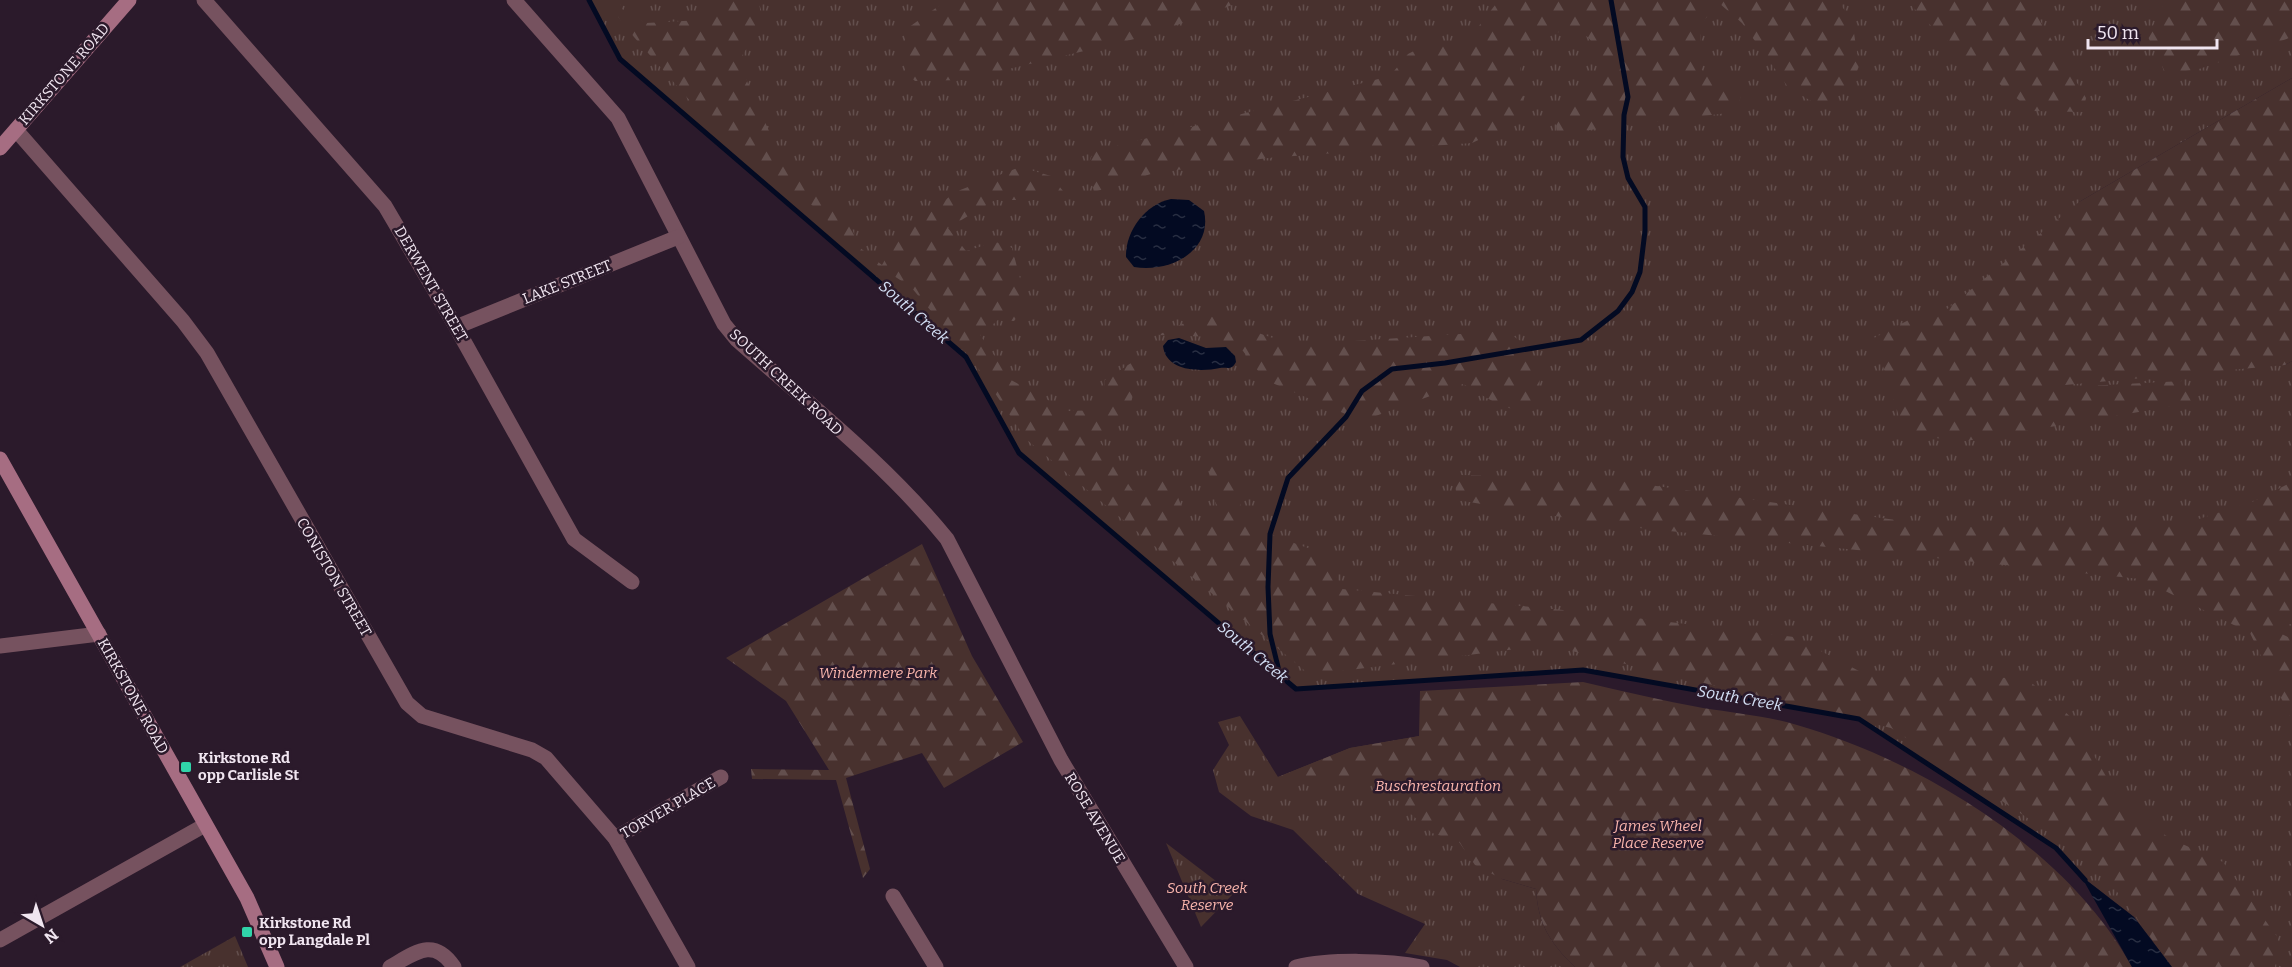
<svg xmlns="http://www.w3.org/2000/svg" width="2292" height="967" viewBox="0 0 2292 967" font-family="Bitter,serif">
<style>
.grass{fill:url(#grass-tufts)}
.forest{fill:url(#forest-firs)}
.water{fill:url(#water-ripples)}
.lines{fill:none;stroke-linecap:round;stroke-linejoin:round}
.stream{stroke:#030a22;stroke-width:5}
.street{stroke:#76525f;stroke-width:15}
.secondary{stroke:#a66d82;stroke-width:15}
.poi-dot{fill:#30d4a9;stroke:#2b1a2b;stroke-width:2}
.labels{text-anchor:middle;dominant-baseline:central;stroke-width:5;stroke-linejoin:round;paint-order:stroke}
.street-label{font-size:15px;fill:#f0e5f0;stroke:#2b1a2b}
.park-label{font-size:15px;font-style:italic;fill:#fab5ac;stroke:#2b1a2b}
.poi-label{font-size:15px;font-weight:bold;fill:#f0e5f0;stroke:#2b1a2b;text-anchor:start}
.water-label{font-size:16px;font-style:italic;fill:#d4e0f6;stroke:#2b1a2b}
</style>
<defs>
<pattern id="grass-tufts" width="24" height="20" patternUnits="userSpaceOnUse" patternTransform="scale(1.5)"><rect width="24" height="20" fill="#48312e"/><path d="M3 7l-1-3M5 7V3M7 7l1-3M15 17l-1-3M17 17v-4M19 17l1-3" fill="none" stroke="#634f4d"/></pattern>
<pattern id="forest-firs" width="22" height="20" patternUnits="userSpaceOnUse" patternTransform="scale(1.5)"><rect width="22" height="20" fill="#48312e"/><path d="M5 1l3.5 6h-7zM16 11l3.5 6h-7z" fill="#634f4d"/></pattern>
<pattern id="water-ripples" width="26" height="14" patternUnits="userSpaceOnUse" patternTransform="scale(1.5)"><rect width="26" height="14" fill="#030a22"/><path d="M2 4q2-2 4 0t4 0M15 11q2-2 4 0t4 0" fill="none" stroke="#282e42"/></pattern>
</defs>
<rect width="100%" height="100%" fill="#2b1a2b"/>
<g class="grass">
<path d="M589,0H2292V78L2079,202L2285,365L2292,361V967H2172L2134,917L2081,876L2056,848L1859,719L1583,670L1296,689L1019,453L966,357L620,59Z"/>
<path d="M1240,716L1278,777L1350,748L1420,736L1502,879L1536,889C1538,924 1550,943 1575,967H1460L1447,960L1405,953L1425,924L1358,894L1293,830L1251,816L1219,792L1213,770L1229,745L1218,722Z"/>
<path d="M1166,843L1233,894L1201,927Z"/>
<path d="M235,936L248,967H180Z"/>
</g>
<g class="forest">
<path d="M605,0H619L622,9L646,23L702,20L715,0H758C766,24 752,40 740,59L749,87L774,142L851,226L859,247L882,265L896,241L955,192L1020,167L1051,176L1063,191L1034,200H995L948,228L966,251L996,242L1012,248L1027,305L1014,321L998,320L980,335L1011,380L1068,411L1104,410L1105,380L1131,363L1139,370L1131,403L1118,427L1094,433L1133,491L1153,484L1167,469L1181,505L1197,532L1219,522L1208,464L1226,467L1239,489L1242,524L1327,555L1342,589L1594,613L1794,637L1859,671L1931,677L2026,678L2073,719L2123,806L2171,839L2223,862L2278,938L2275,967H2172L2096,863L1891,728L1547,645L1310,675L1026,439L976,365L911,287L846,245L822,213L720,135L634,37Z"/>
<path d="M947,0H1246L1147,36L962,80L915,81L905,72V30Z"/>
<path d="M1499,0H1837L1852,20L1859,66L1854,79L1832,102L1816,104L1788,87L1742,23L1719,3L1700,25L1701,70L1743,90L1736,112L1557,134L1555,115L1600,84L1597,47L1578,27L1544,36L1520,68L1525,118L1472,143L1268,158L1154,173L1094,192L1088,166L1093,152L1390,76L1408,54L1433,41L1461,49Z"/>
<path d="M1906,0H2028L2086,98L2083,112L2032,111L1937,32Z"/>
<path d="M2165,0H2292V37L2199,69L2166,74L2148,37Z"/>
<path d="M2292,78V361L2285,365L2010,390L2183,381L2192,403L1966,441L1905,435L1874,338L1924,312L1936,318L2079,202Z"/>
<path d="M1204,314L1293,345L1506,331C1512,336 1521,340 1526,346C1541,363 1543,387 1535,406C1510,418 1486,396 1463,384L1362,421L1265,380L1243,351L1216,337L1158,335Z"/>
<path d="M1454,475L1600,478L1945,527L2180,525L2252,502L2292,482V624L2267,627L2292,639V721L2250,633L2141,579L1610,525L1457,500Z"/>
<path d="M922,544L972,656L1023,742L944,788L922,753L846,778L870,869L863,878L836,780L752,779L751,769L829,770L786,701L726,658Z"/>
<path d="M1583,682C1623,691 1663,701 1703,708C1734,713 1767,716 1797,725C1922,761 2069,851 2132,967H1575C1550,943 1538,924 1536,889L1502,879L1475,865L1459,842L1432,833L1410,813L1386,782L1278,777L1350,748L1419,736L1420,691Z"/>
</g>
<g class="water">
<path d="M1171,199L1189,200L1204,211C1213,251 1170,273 1134,267L1126,257C1125,232 1145,204 1171,199Z"/>
<path d="M1179,338L1206,348L1226,347L1235,356L1236,362C1231,371 1228,367 1220,368C1201,372 1166,372 1163,346L1168,340Z"/>
<path d="M2081,876L2134,917L2172,967H2132Z"/>
</g>
<g class="lines">
<g class="stream">
<path d="M589,0L620,59L966,357L1019,453L1296,689L1583,670L1859,719L2056,848L2085,880"/>
<path d="M1280,675L1270,634L1268,587L1270,534L1288,478L1346,417L1362,391L1392,369L1445,363L1581,340L1618,311L1632,292L1640,272L1645,231V207L1628,178L1623,157L1624,115L1628,97L1611,0"/>
</g>
<g class="street">
<path d="M204,0L385,206L456,327L574,539L632,582"/>
<path d="M514,0L618,118L724,324L737,340C808,403 887,465 947,539L1061,760L1186,967"/>
<path d="M16,130L183,321L207,353L407,703L422,716L532,750L546,758L615,838L688,967"/>
<path d="M456,327L678,237"/>
<path d="M0,646L99,634"/>
<path d="M615,838L721,777"/>
<path d="M893,896L936,967"/>
<path d="M0,940L205,825"/>
<path d="M390,967C416,952 434,937 454,967"/>
<path d="M1296,967C1329,959 1388,960 1422,967"/>
</g>
<g class="secondary">
<path d="M0,148L129,0"/>
<path d="M0,459L247,898L277,967"/>
</g>
</g>
<g class="poi-dot">
<rect x="180" y="761" width="12" height="12" rx="3"/>
<rect x="241" y="926" width="12" height="12" rx="3"/>
</g>
<g class="labels">
<g class="street-label">
<text transform="translate(64 74) rotate(-49)">KIRKSTONE ROAD</text>
<text transform="translate(567 282) rotate(-22)">LAKE STREET</text>
<text transform="translate(431 284) rotate(60)">DERWENT STREET</text>
<text transform="translate(786 382) rotate(43)">SOUTH CREEK ROAD</text>
<text transform="translate(334 577) rotate(60)">CONISTON STREET</text>
<text transform="translate(133 696) rotate(61)">KIRKSTONE ROAD</text>
<text transform="translate(668 808) rotate(-30)">TORVER PLACE</text>
<text transform="translate(1095 818) rotate(59)">ROSE AVENUE</text>
</g>
<g class="park-label">
<text x="878" y="673">Windermere Park</text>
<text x="1438" y="786">Buschrestauration</text>
<text x="1658" y="826">James Wheel<tspan x="1658" dy="17">Place Reserve</tspan></text>
<text x="1207" y="888">South Creek<tspan x="1207" dy="17">Reserve</tspan></text>
</g>
<g class="poi-label">
<text x="198" y="758">Kirkstone Rd<tspan x="198" dy="17">opp Carlisle St</tspan></text>
<text x="259" y="923">Kirkstone Rd<tspan x="259" dy="17">opp Langdale Pl</tspan></text>
</g>
<g class="water-label">
<text transform="translate(914 312) rotate(41)">South Creek</text>
<text transform="translate(1253 652) rotate(40)">South Creek</text>
<text transform="translate(1740 698) rotate(10)">South Creek</text>
</g>
</g>
<g transform="translate(42 925) rotate(141)" stroke="#2b1a2b" stroke-width="4.5" paint-order="stroke">
<path d="M0-4.5L10 22L0 15L-10 22Z" fill="#f0e5f0"/>
<text y="-9" font-size="16" font-weight="bold" text-anchor="middle" fill="#f0e5f0">N</text>
</g>
<path d="M2088 39v9h129v-9" fill="none" stroke="#f0e5f0" stroke-width="3"/>
<text x="2097" y="39" font-size="18" fill="#f0e5f0" stroke="#2b1a2b" stroke-width="4.5" paint-order="stroke">50 m</text>
</svg>
